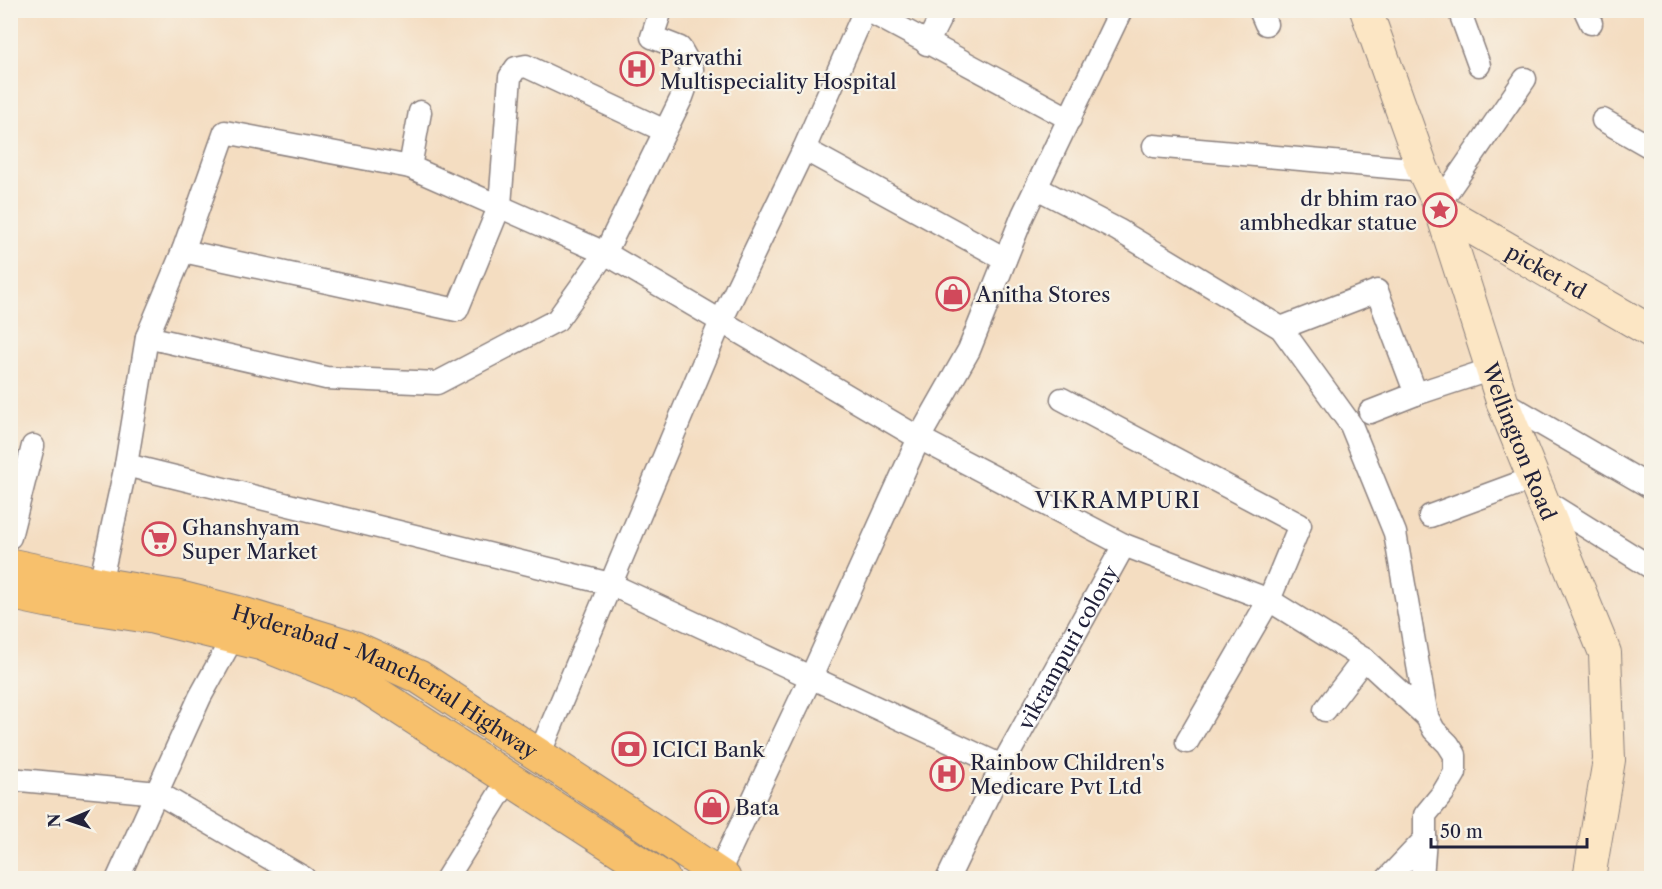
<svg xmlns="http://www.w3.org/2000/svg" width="1662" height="889" viewBox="0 0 1662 889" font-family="'Libre Caslon Text',serif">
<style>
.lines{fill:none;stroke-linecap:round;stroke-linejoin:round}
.street-casing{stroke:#8b807e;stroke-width:25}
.secondary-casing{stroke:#8b807e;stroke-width:34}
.primary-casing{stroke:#8b807e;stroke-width:35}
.street{stroke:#fff;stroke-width:22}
.secondary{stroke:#fce6c4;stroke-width:32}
.primary{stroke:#f7c06c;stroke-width:33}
.labels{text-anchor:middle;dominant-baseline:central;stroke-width:4.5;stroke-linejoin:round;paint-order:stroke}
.poi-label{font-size:21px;fill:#22223b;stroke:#f7f3e8;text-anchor:start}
.street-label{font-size:21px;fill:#22223b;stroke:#f7f3e8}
.neighbourhood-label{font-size:22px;letter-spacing:1.5px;fill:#22223b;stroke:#f7f3e8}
</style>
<rect width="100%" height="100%" fill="#f7f3e8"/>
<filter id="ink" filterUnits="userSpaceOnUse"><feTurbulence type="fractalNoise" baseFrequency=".0167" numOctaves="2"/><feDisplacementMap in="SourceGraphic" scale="12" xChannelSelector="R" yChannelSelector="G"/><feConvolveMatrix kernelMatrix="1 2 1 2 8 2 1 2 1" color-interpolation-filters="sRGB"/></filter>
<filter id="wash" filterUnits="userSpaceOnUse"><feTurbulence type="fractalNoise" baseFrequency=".008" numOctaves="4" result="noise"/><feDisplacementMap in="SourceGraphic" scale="24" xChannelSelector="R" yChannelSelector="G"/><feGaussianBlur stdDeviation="1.35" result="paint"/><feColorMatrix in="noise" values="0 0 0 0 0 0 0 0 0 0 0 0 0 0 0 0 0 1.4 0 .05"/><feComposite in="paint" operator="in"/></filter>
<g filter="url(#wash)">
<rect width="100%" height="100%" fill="#f4ddc1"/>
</g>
<g filter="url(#ink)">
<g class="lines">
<defs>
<g id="street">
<path d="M867,10L1070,119"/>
<path d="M1260,10L1266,24"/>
<path d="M1459,10L1479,65"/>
<path d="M1585,10L1591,23"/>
<path d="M927,44L944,10"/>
<path d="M1603,120L1652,148"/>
<path d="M1154,146L1423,170"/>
<path d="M804,149L1005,259"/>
<path d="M410,167L420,112"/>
<path d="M1439,204L1525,79"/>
<path d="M183,251L457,310L500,205L510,77L516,68L526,66L665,131"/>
<path d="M1281,328L1377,291L1416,394"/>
<path d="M147,337L326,378L437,383L557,320L605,253L682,97L692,69L680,48L652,37L661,10"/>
<path d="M1062,399L1300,525L1269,600L1187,742"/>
<path d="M1502,401L1652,488"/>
<path d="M1370,412L1416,394L1492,369"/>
<path d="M126,465L610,584L1002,766"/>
<path d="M1540,498L1652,568"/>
<path d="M1430,516L1533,478"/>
<path d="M10,537L33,446"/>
<path d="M100,584L126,465L147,337L183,251L225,132L410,167L605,253L919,438L1124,545L1269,600L1364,659L1427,717L1395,533L1351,425L1281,328L1118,230L1037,188"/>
<path d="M1325,710L1364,659"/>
<path d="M539,755L721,321L804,149L865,10"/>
<path d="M10,779L158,793L304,878"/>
<path d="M1425,839V815L1443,793L1455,773V755L1448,744L1434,730L1427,717"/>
<path d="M718,874L811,677L919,438L969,350L1023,215L1121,10"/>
<path d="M118,878L200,697L233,637"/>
<path d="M447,878L509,778"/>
<path id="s1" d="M948,878L1002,766L1124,545"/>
<path d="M1388,878L1425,839L1422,878"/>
</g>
<g id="secondary">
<path id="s2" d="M1366,10L1423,170L1439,204L1502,401L1605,653L1609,760L1589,878"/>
<path id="s3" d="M1441,210L1652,332"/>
</g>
<g id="primary">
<path id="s4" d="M10,565L100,584L177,597L240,613L355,648L419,677L632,816L724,878"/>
<path d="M10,593L48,601L152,617L262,644L362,684L663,878"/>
</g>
</defs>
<use href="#street" class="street-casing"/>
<use href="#secondary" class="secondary-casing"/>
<use href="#primary" class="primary-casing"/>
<use href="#street" class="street"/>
<use href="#secondary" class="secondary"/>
<use href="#primary" class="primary"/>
</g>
</g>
<defs>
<symbol id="hospital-ring" viewBox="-11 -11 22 22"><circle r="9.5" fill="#f7f3e8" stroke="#d1495b" stroke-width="1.5"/><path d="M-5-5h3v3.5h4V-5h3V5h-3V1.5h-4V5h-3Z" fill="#d1495b"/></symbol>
<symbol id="sight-ring" viewBox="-11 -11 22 22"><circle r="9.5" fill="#f7f3e8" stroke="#d1495b" stroke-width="1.5"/><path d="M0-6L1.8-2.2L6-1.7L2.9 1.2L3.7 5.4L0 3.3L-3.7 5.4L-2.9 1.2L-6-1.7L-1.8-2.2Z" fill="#d1495b"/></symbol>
<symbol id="shop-ring" viewBox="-11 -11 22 22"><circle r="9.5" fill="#f7f3e8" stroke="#d1495b" stroke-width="1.5"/><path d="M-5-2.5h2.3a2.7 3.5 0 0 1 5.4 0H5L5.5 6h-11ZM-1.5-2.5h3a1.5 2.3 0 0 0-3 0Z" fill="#d1495b"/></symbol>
<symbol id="supermarket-ring" viewBox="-11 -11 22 22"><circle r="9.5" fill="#f7f3e8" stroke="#d1495b" stroke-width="1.5"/><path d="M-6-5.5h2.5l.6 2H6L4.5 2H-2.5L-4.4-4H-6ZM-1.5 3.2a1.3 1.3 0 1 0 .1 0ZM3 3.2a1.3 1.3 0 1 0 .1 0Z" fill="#d1495b"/></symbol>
<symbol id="bank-ring" viewBox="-11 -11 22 22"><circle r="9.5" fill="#f7f3e8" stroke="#d1495b" stroke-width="1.5"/><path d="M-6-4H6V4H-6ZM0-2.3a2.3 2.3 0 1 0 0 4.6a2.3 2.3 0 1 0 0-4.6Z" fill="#d1495b"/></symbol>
</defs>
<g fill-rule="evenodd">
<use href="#hospital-ring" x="618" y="50" width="38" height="38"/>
<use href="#sight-ring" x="1421" y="191" width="38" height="38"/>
<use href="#shop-ring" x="934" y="275" width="38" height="38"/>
<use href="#supermarket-ring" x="140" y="520" width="38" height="38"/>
<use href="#bank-ring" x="610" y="730" width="38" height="38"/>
<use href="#hospital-ring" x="928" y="755" width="38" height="38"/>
<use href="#shop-ring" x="693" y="788" width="38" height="38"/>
</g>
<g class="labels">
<g class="poi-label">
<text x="660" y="57">Parvathi<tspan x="660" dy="24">Multispeciality Hospital</tspan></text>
<text x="1417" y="198" text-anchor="end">dr bhim rao<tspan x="1417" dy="24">ambhedkar statue</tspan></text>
<text x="976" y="294">Anitha Stores</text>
<text x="182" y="527">Ghanshyam<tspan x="182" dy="24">Super Market</tspan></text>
<text x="652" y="749">ICICI Bank</text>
<text x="970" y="762">Rainbow Children's<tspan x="970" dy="24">Medicare Pvt Ltd</tspan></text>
<text x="735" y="807">Bata</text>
</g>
<g class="street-label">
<text stroke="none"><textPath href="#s3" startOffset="122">picket rd</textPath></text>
<text stroke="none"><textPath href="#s2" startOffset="458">Wellington Road</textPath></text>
<text stroke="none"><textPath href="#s1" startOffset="260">vikrampuri colony</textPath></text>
<text stroke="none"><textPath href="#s4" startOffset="396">Hyderabad - Mancherial Highway</textPath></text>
</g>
<g class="neighbourhood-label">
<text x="1118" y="500">VIKRAMPURI</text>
</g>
</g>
<rect width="1662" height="889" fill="none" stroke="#f7f3e8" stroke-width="36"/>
<g transform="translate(69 820) rotate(268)" stroke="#f7f3e8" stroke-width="4.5" paint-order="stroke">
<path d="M0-4.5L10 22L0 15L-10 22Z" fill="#22223b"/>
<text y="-9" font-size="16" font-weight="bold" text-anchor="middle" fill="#22223b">N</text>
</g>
<path d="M1431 838v9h156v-9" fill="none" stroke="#22223b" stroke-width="3"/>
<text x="1440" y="838" font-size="18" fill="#22223b" stroke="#f7f3e8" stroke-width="4.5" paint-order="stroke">50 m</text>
</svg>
